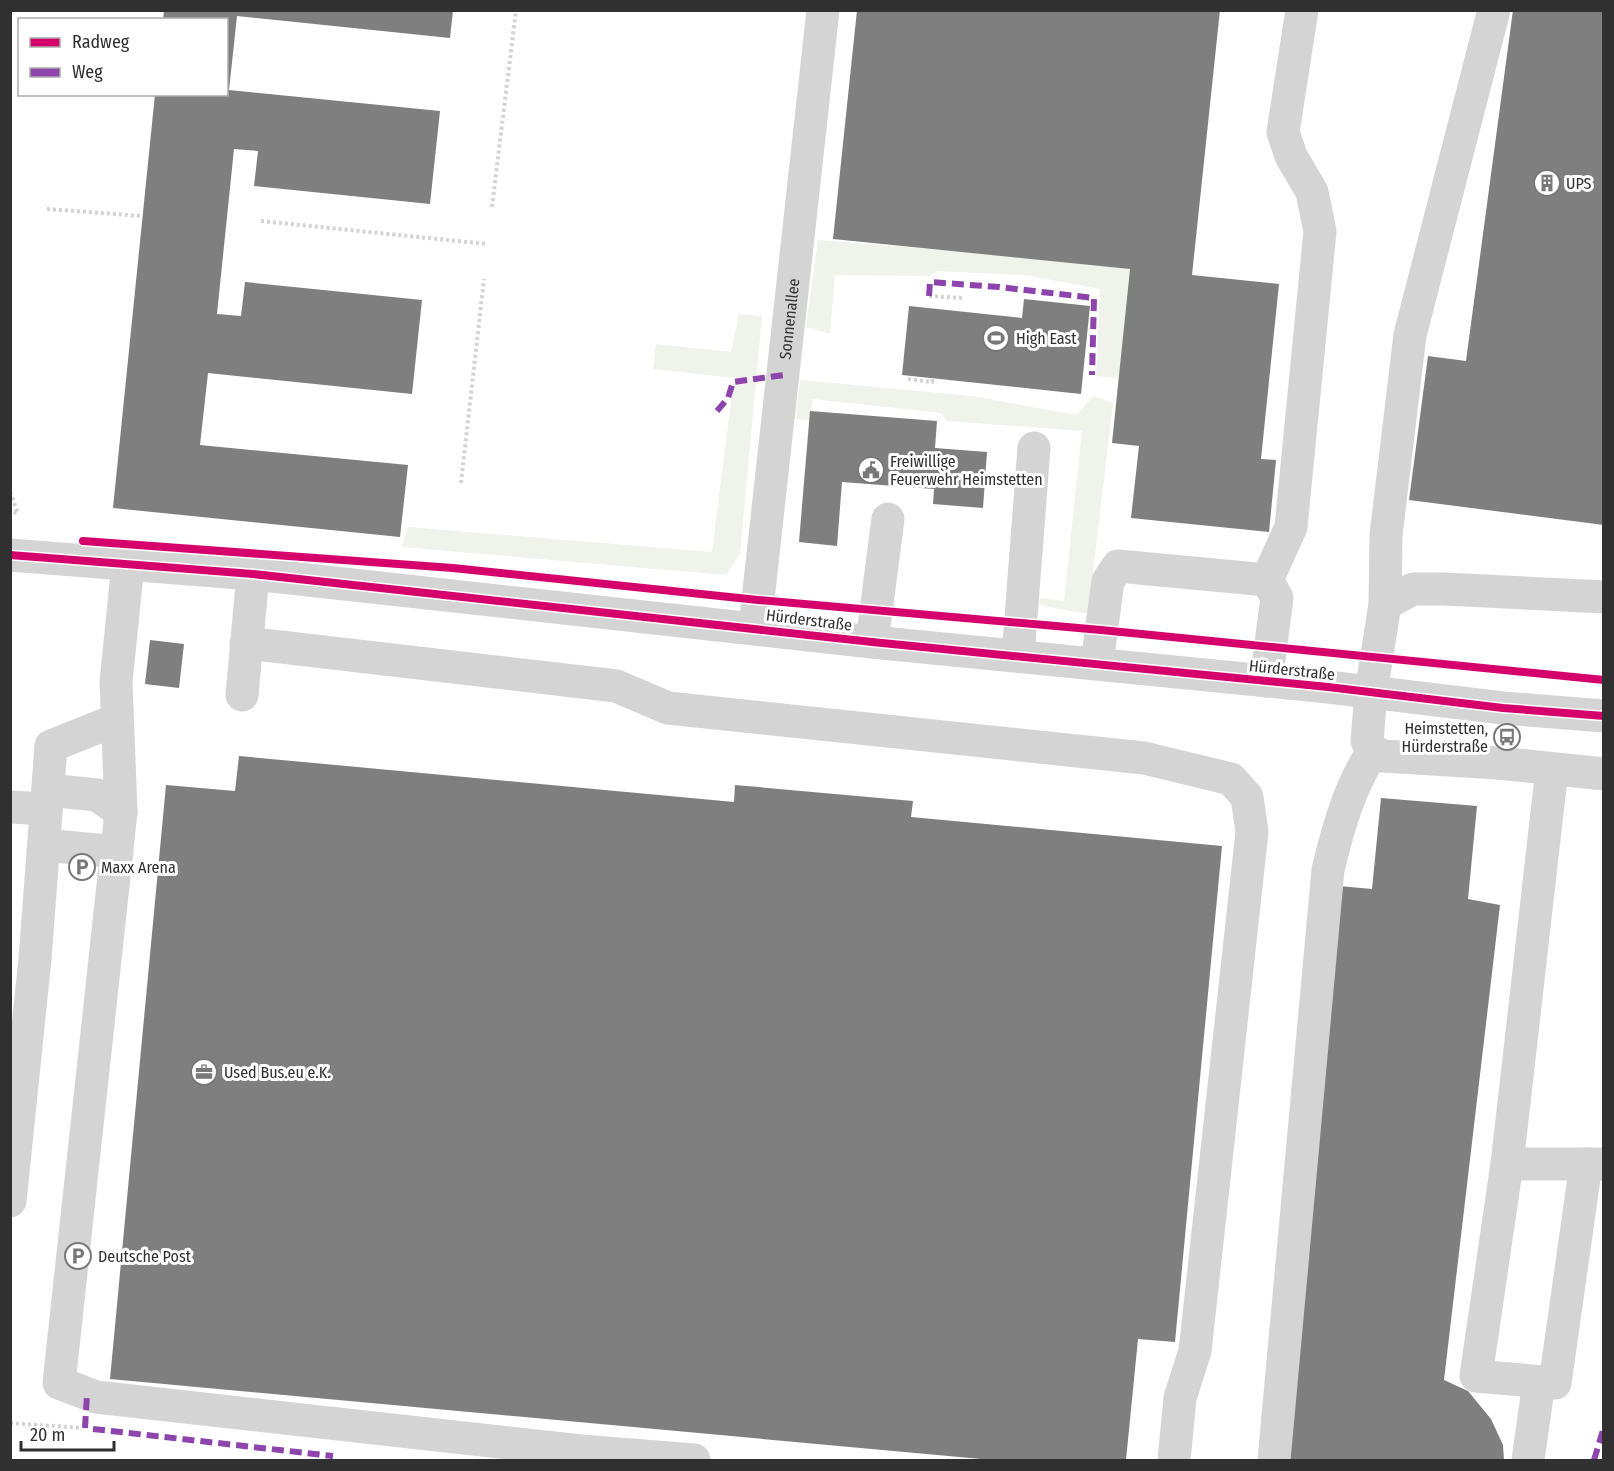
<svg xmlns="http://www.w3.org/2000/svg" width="1614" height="1471" viewBox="0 0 1614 1471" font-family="'Fira Sans Condensed',sans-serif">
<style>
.green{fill:#f0f2ec}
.building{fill:#7f7f7f}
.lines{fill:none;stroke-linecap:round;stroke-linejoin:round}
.path{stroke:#d3d3d3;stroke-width:4;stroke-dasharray:3 3;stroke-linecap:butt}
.minor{stroke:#d4d4d4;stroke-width:33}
.quiet{stroke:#8e44ad;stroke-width:6;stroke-dasharray:12 6;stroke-linecap:butt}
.cycleway-casing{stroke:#fff;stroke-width:11}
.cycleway{stroke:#d6006c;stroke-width:8}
.labels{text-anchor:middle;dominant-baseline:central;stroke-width:6;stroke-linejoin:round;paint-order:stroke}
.poi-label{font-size:16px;fill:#303030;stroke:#fff;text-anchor:start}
.street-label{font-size:16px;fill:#303030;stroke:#fff}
</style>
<rect width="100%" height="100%" fill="#fff"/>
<g class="green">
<path d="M818,240L1130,265L1119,378L1096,376L1100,289L1025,275L937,271L930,276L835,275L830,334L806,327Z"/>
<path d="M739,314L762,316L740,554L726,575L402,547L408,527L712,552L734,378L653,369L656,344L731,352Z"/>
<path d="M800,380L972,396L1077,415L1093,396L1113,403L1088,614L1039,605L1040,598L1064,601L1082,431L947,421L941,413L813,399L809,420L796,419Z"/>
</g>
<g class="building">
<path d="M164,10H453L450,38L237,16L229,90L440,111L430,204L254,186L258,151L234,149L217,314L241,316L245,282L422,300L412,394L208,373L200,445L408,465L400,537L113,508L155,94H226V20H163Z"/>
<path d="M857,10H1220L1192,275L1279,284L1261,459L1276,460L1269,532L1131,518L1139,446L1112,443L1130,269L833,239Z"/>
<path d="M1513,10H1604V525L1409,500L1428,356L1466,361Z"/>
<path d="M1024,299L1090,306L1081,394L902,375L909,306L1022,318Z"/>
<path d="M810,411L937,421L935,448L987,452L983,508L933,504L934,489L842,482L837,546L799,542Z"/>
<path d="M150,640L184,644L179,688L145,684Z"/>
<path d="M239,756L734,802L735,785L913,801L911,817L1222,846L1175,1342L1138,1339L1126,1460H992L110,1379L166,785L235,791Z"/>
<path d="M1381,798L1477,806L1468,899L1500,905L1444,1380L1468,1391L1491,1419L1503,1445L1504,1460H1283L1339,886L1372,889Z"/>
</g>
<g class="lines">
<g class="path">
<path d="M492,207L516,10"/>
<path d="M47,209L142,216"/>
<path d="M261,221L487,244"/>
<path d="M929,296L962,298"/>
<path d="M908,379L932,382L933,378"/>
<path d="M461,483L484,279"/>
<path d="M10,492L18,513L10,512"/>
<path d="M1407,661L1604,680"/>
<path d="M10,1423L82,1428"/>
</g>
<g class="minor">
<path d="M1494,10L1410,335L1386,535L1385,604L1371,693L1367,741L1373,751L1383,756L1498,763L1604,774"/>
<path d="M10,555L253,574L872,642L1328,687L1503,708L1604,716"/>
<path d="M128,564L116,682L121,812L59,1383L96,1397L581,1451L694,1460"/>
<path d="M1267,580L1291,527L1320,231L1312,192L1291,156L1283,132L1302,10"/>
<path d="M1385,604L1413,589H1444L1604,597"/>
<path id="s1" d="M755,627L823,10"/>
<path d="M872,642L888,519"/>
<path d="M246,643L616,686L668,708L1144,758L1231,779L1247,797L1252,832L1195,1351L1180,1398L1174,1460"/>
<path d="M1018,656L1034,448"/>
<path d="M1097,663L1108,581L1118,566L1267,580L1277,598L1266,681"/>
<path d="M242,695L253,574"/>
<path d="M1552,769L1507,1164H1604"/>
<path d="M48,790L97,795L121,812"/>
<path d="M10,807L46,809"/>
<path d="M44,845L117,852"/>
<path d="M1507,1164L1476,1376L1555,1383L1586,1164"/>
<path d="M10,1201L35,959L51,746L116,720"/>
<path d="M1274,1460L1328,870C1338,828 1349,788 1373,751"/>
<path d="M1528,1460L1539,1382"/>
</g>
<g class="quiet">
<path d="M929,296L930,282L999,287L1094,298L1092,375"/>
<path d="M717,411L728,398L733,382L784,375"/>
<path d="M85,1428L87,1394"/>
<path d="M93,1429L333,1456"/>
<path d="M1594,1460L1604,1427"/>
</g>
<defs>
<g id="cycleway">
<path d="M83,541L453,568L758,600L1101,630L1604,680"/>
<path d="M10,555L253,574L872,642L1328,687L1503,708L1604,716"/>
</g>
</defs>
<use href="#cycleway" class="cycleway-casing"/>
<use href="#cycleway" class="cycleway"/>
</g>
<defs>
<symbol id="building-ring" viewBox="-11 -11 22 22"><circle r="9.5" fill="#fff" stroke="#787878" stroke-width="1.5"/><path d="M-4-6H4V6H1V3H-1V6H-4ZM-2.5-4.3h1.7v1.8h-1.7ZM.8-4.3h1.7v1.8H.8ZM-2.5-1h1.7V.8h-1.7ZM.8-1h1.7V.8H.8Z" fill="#787878"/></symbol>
<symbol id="stadium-ring" viewBox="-11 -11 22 22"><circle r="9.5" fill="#fff" stroke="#787878" stroke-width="1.5"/><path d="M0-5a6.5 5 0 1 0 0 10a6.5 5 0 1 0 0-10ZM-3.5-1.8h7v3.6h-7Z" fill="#787878"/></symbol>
<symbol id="civic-ring" viewBox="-11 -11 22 22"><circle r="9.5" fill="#fff" stroke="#787878" stroke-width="1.5"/><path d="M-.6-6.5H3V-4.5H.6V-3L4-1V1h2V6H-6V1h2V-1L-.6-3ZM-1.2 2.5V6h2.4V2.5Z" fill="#787878"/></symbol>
<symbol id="bus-ring" viewBox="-11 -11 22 22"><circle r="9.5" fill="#fff" stroke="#787878" stroke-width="1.5"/><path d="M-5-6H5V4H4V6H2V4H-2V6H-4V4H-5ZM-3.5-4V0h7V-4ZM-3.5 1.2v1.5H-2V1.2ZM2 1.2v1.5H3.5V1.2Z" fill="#787878"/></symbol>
<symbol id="parking-ring" viewBox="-11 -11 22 22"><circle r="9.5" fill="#fff" stroke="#787878" stroke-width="1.5"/><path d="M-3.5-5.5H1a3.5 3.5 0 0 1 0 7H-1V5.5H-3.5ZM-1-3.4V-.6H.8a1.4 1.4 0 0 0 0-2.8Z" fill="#787878"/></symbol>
<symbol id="office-ring" viewBox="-11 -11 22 22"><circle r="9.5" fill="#fff" stroke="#787878" stroke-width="1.5"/><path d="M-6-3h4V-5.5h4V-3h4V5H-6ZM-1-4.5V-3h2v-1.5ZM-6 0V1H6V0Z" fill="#787878"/></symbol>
</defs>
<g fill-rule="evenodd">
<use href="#building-ring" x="1532" y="168" width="30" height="30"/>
<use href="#stadium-ring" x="981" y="323" width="30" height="30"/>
<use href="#civic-ring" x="856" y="455" width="30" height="30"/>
<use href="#bus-ring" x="1492" y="722" width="30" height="30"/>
<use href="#parking-ring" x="67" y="852" width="30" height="30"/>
<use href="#office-ring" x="189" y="1057" width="30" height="30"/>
<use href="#parking-ring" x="63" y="1241" width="30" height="30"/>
</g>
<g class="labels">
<g class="poi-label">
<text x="1566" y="183">UPS</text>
<text x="1016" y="338">High East</text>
<text x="890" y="461">Freiwillige<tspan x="890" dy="18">Feuerwehr Heimstetten</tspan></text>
<text x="1488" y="728" text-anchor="end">Heimstetten,<tspan x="1488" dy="18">Hürderstraße</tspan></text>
<text x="101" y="867">Maxx Arena</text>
<text x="224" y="1072">Used Bus.eu e.K.</text>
<text x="98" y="1256">Deutsche Post</text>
</g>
<g class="street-label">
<text stroke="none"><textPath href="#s1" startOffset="310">Sonnenallee</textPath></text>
<text transform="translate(809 620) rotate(7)">Hürderstraße</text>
<text transform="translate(1292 670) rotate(6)">Hürderstraße</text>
</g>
</g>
<rect width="1614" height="1471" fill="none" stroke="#303030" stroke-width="24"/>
<rect x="18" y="18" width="210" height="78" fill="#ffffff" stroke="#acacac" stroke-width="1.5"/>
<rect x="30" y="38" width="30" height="9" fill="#d6006c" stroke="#acacac" stroke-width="1.5"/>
<text x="72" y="48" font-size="18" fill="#303030">Radweg</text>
<rect x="30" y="68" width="30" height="9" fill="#8e44ad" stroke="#acacac" stroke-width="1.5"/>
<text x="72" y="78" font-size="18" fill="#303030">Weg</text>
<path d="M21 1441v9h93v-9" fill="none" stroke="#303030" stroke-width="3"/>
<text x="30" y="1441" font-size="18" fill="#303030" stroke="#ffffff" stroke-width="4.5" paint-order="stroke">20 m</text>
</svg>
